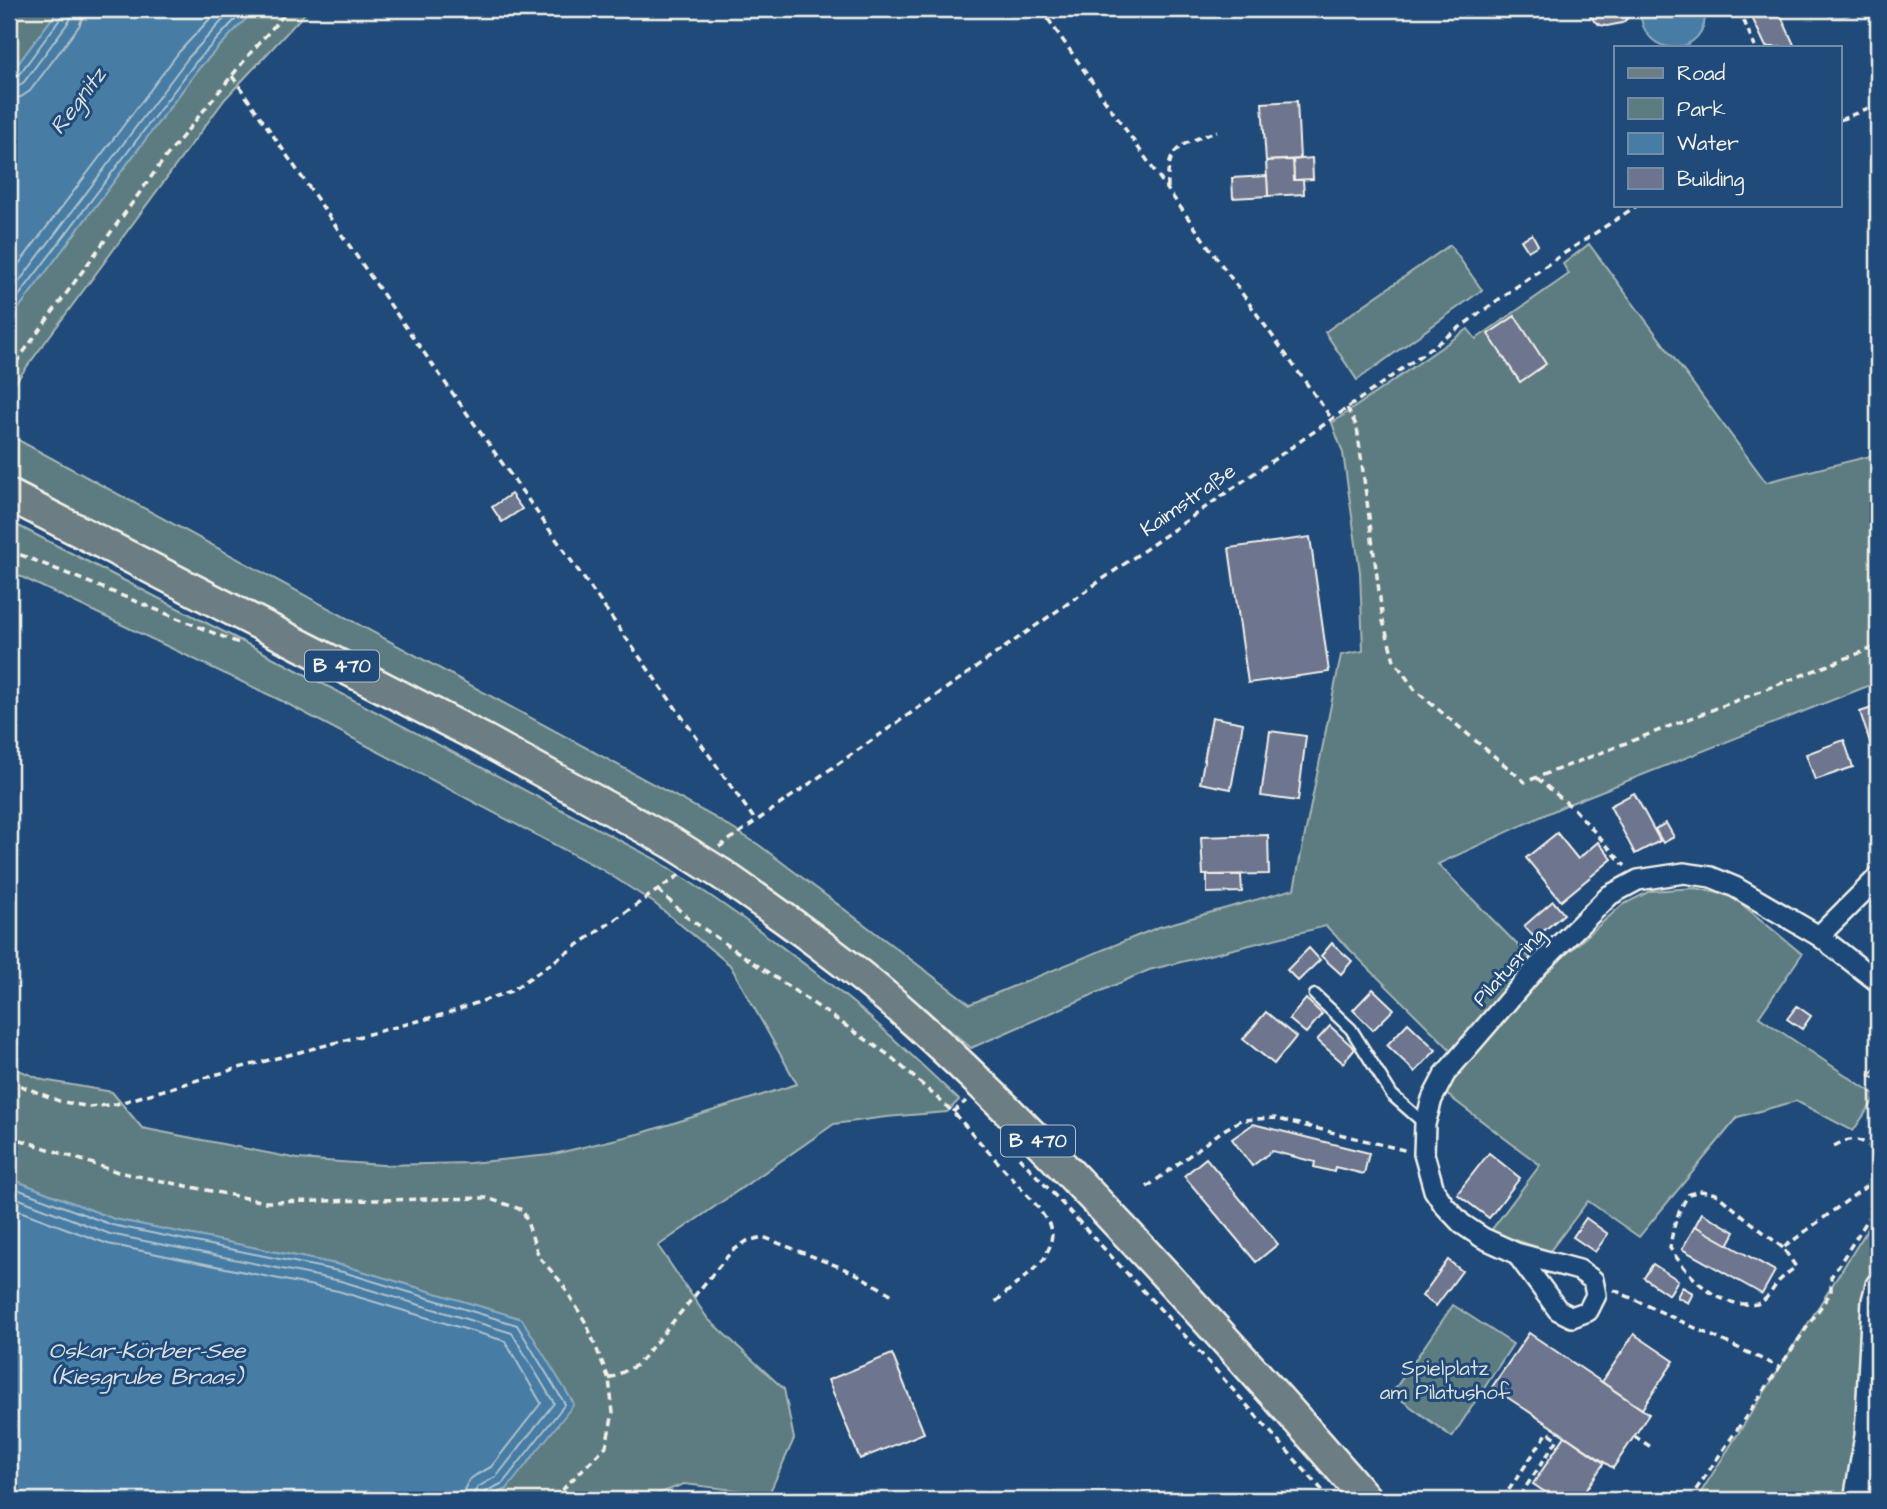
<svg xmlns="http://www.w3.org/2000/svg" width="1887" height="1509" viewBox="0 0 1887 1509" font-family="'Architects Daughter',sans-serif">
<style>
.green{fill:#5d7c81;stroke:#a8b6b4;stroke-width:2}
.water{fill:#477ca4;stroke:#8cabbf;stroke-width:2}
.lines{fill:none;stroke-linecap:round;stroke-linejoin:round}
.shore{stroke:#afc2cd;stroke-width:2}
.building{fill:#6d748f;stroke:#f4f1e8;stroke-width:2}
.service-casing{stroke:#f4f1e8;stroke-width:15}
.minor-casing{stroke:#f4f1e8;stroke-width:24}
.tertiary-casing{stroke:#f4f1e8;stroke-width:28}
.primary-casing{stroke:#f4f1e8;stroke-width:35}
.path{stroke:#f4f1e8;stroke-width:3.5;stroke-dasharray:7 5;stroke-linecap:butt}
.service{stroke:#1f4a7a;stroke-width:10}
.minor{stroke:#1f4a7a;stroke-width:19}
.tertiary{stroke:#1f4a7a;stroke-width:23}
.primary{stroke:#6c7e84;stroke-width:30}
.primary-bridge-casing{stroke:#f4f1e8;stroke-width:35;stroke-linecap:butt}
.primary-bridge{stroke:#6c7e84;stroke-width:30}
.labels{text-anchor:middle;dominant-baseline:central;stroke-width:6;stroke-linejoin:round;paint-order:stroke}
.shield{fill:#1f4a7a;stroke:#b4bfc7;stroke-width:2}
.shield-label{font-size:19px;font-weight:bold;fill:#f4f1e8}
.street-label{font-size:21px;fill:#f4f1e8;stroke:#1f4a7a}
.park-label{font-size:21px;fill:#dddfd9;stroke:#1f4a7a}
.water-label{font-size:23px;font-style:italic;fill:#dadfde;stroke:#1f4a7a}
</style>
<rect width="100%" height="100%" fill="#1f4a7a"/>
<filter id="ink" filterUnits="userSpaceOnUse"><feTurbulence type="fractalNoise" baseFrequency=".0143" numOctaves="2"/><feDisplacementMap in="SourceGraphic" scale="14" xChannelSelector="R" yChannelSelector="G"/><feConvolveMatrix kernelMatrix="1 2 1 2 8 2 1 2 1" color-interpolation-filters="sRGB"/></filter>
<g filter="url(#ink)">
<g class="green">
<path d="M11,9H59L9,76V12Z"/>
<path d="M255,9H309L225,99L9,391V321L200,67Z"/>
<path d="M1589,244L1766,482L1878,454V682L1566,805L1438,864L1545,973L1622,905L1650,891L1695,888L1732,896L1802,954L1759,1017L1877,1096L1853,1131L1796,1101L1738,1117L1639,1237L1588,1201L1550,1251L1490,1232L1540,1165L1441,1090L1465,1064L1326,926L1149,970L971,1048L860,954L743,871L685,834L511,738L9,476V435L714,817L759,845L970,1004L1159,927L1294,889L1341,655L1363,651L1360,572L1343,453L1332,423L1468,329L1476,339L1569,274L1563,264Z"/>
<path d="M1450,245L1482,290L1357,380L1325,332Z"/>
<path d="M9,521L255,648L655,859C725,904 793,953 857,1006C892,1036 925,1068 959,1100L947,1112L886,1117L834,1124L658,1246L708,1319L784,1389L794,1439L769,1494L684,1484L642,1500H483L507,1489L522,1319L345,1266L114,1219L9,1178V1066L43,1080L112,1092L142,1128L298,1159L383,1165L470,1163L550,1155L642,1133L797,1084L730,965L654,903L601,869L282,701L9,571Z"/>
<path d="M1878,1213L1877,1500H1696Z"/>
<path d="M1453,1305L1513,1344L1452,1437L1392,1393Z"/>
</g>
<g class="water">
<path d="M59,9H255L200,67L9,321V76Z"/>
<path d="M1640,9H1705C1710,57 1641,63 1640,9Z"/>
<path d="M1819,9H1858C1845,20 1832,20 1819,9Z"/>
<path d="M9,1178L114,1219L345,1266L522,1319L574,1404L507,1489L483,1500H9Z"/>
</g>
<g class="lines">
<g class="shore">
<path d="M9,79H14L18,76L63,15L64,9"/>
<path d="M9,88L17,87L24,82L70,20L73,9"/>
<path d="M9,99L21,97L30,91L79,26L82,19L83,9"/>
<path d="M9,277L179,52L219,9"/>
<path d="M9,295L188,58L233,9"/>
<path d="M9,309L195,63L245,9"/>
<path d="M9,1186L112,1225L343,1272L517,1325L565,1404L503,1483L485,1492L482,1500"/>
<path d="M9,1195L110,1234L341,1281L512,1333L554,1403L497,1476L478,1487L474,1493L473,1500"/>
<path d="M9,1207L108,1244L338,1291L505,1341L541,1403L491,1467L476,1475L469,1480L464,1490L463,1500"/>
</g>
</g>
<g class="building">
<path d="M1586,9H1632L1628,18L1622,23L1607,26L1600,25L1594,21Z"/>
<path d="M1748,9H1778L1795,47H1766Z"/>
<path d="M1297,101L1300,159L1266,161L1262,103Z"/>
<path d="M1312,158L1313,179L1294,180L1293,160Z"/>
<path d="M1293,160L1294,180H1303L1304,194L1268,196L1266,161Z"/>
<path d="M1267,176L1268,196L1233,198L1232,178Z"/>
<path d="M1532,234L1538,245L1528,251L1521,240Z"/>
<path d="M1515,316L1546,364L1520,382L1488,334Z"/>
<path d="M511,494L522,509L502,522L492,507Z"/>
<path d="M1310,537L1329,672L1248,683L1229,548Z"/>
<path d="M1878,706V767L1860,712Z"/>
<path d="M1212,717L1243,723L1231,789L1200,783Z"/>
<path d="M1270,731L1306,736L1298,801L1261,796Z"/>
<path d="M1844,740L1853,767L1815,780L1806,754Z"/>
<path d="M1634,793L1660,841L1635,854L1610,806Z"/>
<path d="M1666,823L1674,837L1663,843L1655,829Z"/>
<path d="M1557,833L1578,859L1598,842L1612,859L1561,901L1526,858Z"/>
<path d="M1268,835L1269,874L1203,875L1201,837Z"/>
<path d="M1207,875H1241L1242,892L1207,893Z"/>
<path d="M1553,901L1564,914L1535,938L1524,926Z"/>
<path d="M1332,943L1352,961L1341,974L1321,956Z"/>
<path d="M1309,948L1320,960L1298,981L1287,970Z"/>
<path d="M1373,989L1394,1009L1373,1030L1353,1010Z"/>
<path d="M1306,999L1322,1014L1306,1033L1289,1019Z"/>
<path d="M1797,1006L1811,1016L1802,1029L1787,1019Z"/>
<path d="M1266,1012L1296,1037L1274,1064L1243,1039Z"/>
<path d="M1408,1023L1436,1050L1415,1072L1387,1045Z"/>
<path d="M1330,1026L1355,1049L1343,1063L1317,1040Z"/>
<path d="M1878,1064V1081L1870,1075Z"/>
<path d="M1253,1124L1369,1153L1364,1174L1335,1167L1334,1172L1314,1167L1315,1162L1272,1151L1252,1166L1232,1139Z"/>
<path d="M1489,1153L1520,1178L1489,1218L1457,1194Z"/>
<path d="M1206,1158L1278,1244L1256,1262L1184,1176Z"/>
<path d="M1702,1213L1735,1232L1728,1245L1695,1226Z"/>
<path d="M1586,1218L1608,1234L1595,1252L1573,1237Z"/>
<path d="M1695,1226L1775,1271L1762,1294L1682,1249Z"/>
<path d="M1448,1260L1462,1271L1436,1306L1422,1296Z"/>
<path d="M1653,1264L1678,1280L1669,1295L1644,1278Z"/>
<path d="M1682,1287L1693,1293L1688,1303L1677,1297Z"/>
<path d="M1529,1333L1649,1414L1613,1468L1492,1387Z"/>
<path d="M1634,1334L1674,1361L1642,1409L1602,1382Z"/>
<path d="M892,1354L924,1433L860,1459L828,1380Z"/>
<path d="M1565,1436L1604,1463L1579,1500H1557L1533,1484Z"/>
</g>
<g class="lines">
<defs>
<path id="service" d="M1315,995L1351,1029L1392,1095L1425,1124"/>
<g id="minor">
<path d="M1819,936L1878,877"/>
<path d="M1516,1253L1558,1310L1572,1317L1588,1311L1596,1295L1593,1280L1579,1270L1516,1253L1483,1238L1462,1224L1444,1205L1434,1190L1424,1154L1425,1124L1432,1099L1445,1074L1538,966L1610,895L1638,880L1684,873L1711,877L1735,887L1819,936L1878,982"/>
</g>
<path id="tertiary" d="M1856,1500L1867,1436L1874,1301L1878,1285"/>
<g id="primary">
<path d="M9,495L483,739L672,843"/>
<path d="M723,875C789,921 856,968 916,1023C1002,1101 1083,1186 1162,1271C1232,1347 1301,1422 1367,1500"/>
</g>
</defs>
<use href="#service" class="service-casing"/>
<use href="#minor" class="minor-casing"/>
<use href="#tertiary" class="tertiary-casing"/>
<use href="#primary" class="primary-casing"/>
<g class="path">
<path d="M1041,9L1168,190L1332,419"/>
<path d="M1739,9L1755,47"/>
<path d="M9,15L14,9"/>
<path d="M232,76L398,316L755,820"/>
<path d="M1840,120L1878,104"/>
<path d="M1168,188C1166,145 1181,145 1217,131"/>
<path d="M9,372L165,158L252,51L289,9"/>
<path d="M1347,408L1357,427L1383,621L1394,660L1415,690L1525,782L1878,646"/>
<path d="M9,550L236,642L242,643"/>
<path d="M1537,778L1575,810L1625,866"/>
<path d="M719,847L1332,419L1551,262L1638,205"/>
<path d="M658,890L688,918L890,1056L953,1112L1037,1206L1049,1224L1052,1235L1050,1246L1044,1259L1032,1271L994,1303"/>
<path d="M9,1081L59,1101L90,1107L116,1104L235,1069L445,1014L511,991L681,874"/>
<path d="M953,1112L966,1101"/>
<path d="M9,1136L118,1172L265,1202L487,1198L523,1210L539,1257L561,1282L586,1323L609,1379L613,1413L606,1446L565,1487L555,1500"/>
<path d="M1019,1157L1188,1339L1331,1500"/>
<path d="M1147,1187L1222,1131L1241,1120L1274,1118L1408,1151"/>
<path d="M1783,1248L1716,1194L1701,1191L1689,1194C1677,1213 1673,1226 1670,1248C1687,1274 1713,1304 1746,1304C1749,1304 1753,1305 1757,1304C1767,1301 1773,1288 1779,1281C1784,1276 1790,1271 1796,1267L1783,1248L1868,1185C1876,1175 1878,1167 1878,1154C1864,1139 1853,1135 1834,1146"/>
<path d="M1614,1290L1779,1367"/>
<path d="M609,1379L637,1365L731,1252L747,1241L763,1237L855,1273L894,1296"/>
<path d="M1634,1436L1651,1447"/>
<path d="M1502,1500L1548,1432L1558,1439L1517,1500"/>
<path d="M1689,1500L1831,1292V1277L1878,1204"/>
</g>
<use href="#service" class="service"/>
<use href="#minor" class="minor"/>
<use href="#tertiary" class="tertiary"/>
<use href="#primary" class="primary"/>
<defs>
<path id="primary-bridge" d="M672,843L723,875"/>
</defs>
<use href="#primary-bridge" class="primary-bridge-casing"/>
<use href="#primary-bridge" class="primary-bridge"/>
</g>
</g>
<g class="labels">
<g class="shield">
<rect x="305" y="650.5" width="74" height="31" rx="5"/>
<rect x="1001" y="1125.5" width="74" height="31" rx="5"/>
</g>
<g class="shield-label">
<text x="342" y="666">B 470</text>
<text x="1038" y="1141">B 470</text>
</g>
<g class="street-label">
<text transform="translate(1188 500) rotate(-35)">Kaimstraße</text>
<text transform="translate(1509 967) rotate(-48)">Pilatusring</text>
</g>
<g class="park-label">
<text x="1445" y="1368">Spielplatz<tspan x="1445" dy="24">am Pilatushof</tspan></text>
</g>
<g class="water-label">
<text transform="translate(78 101) rotate(-53)">Regnitz</text>
<text x="147" y="1351">Oskar-Körber-See<tspan x="147" dy="26">(Kiesgrube Braas)</tspan></text>
</g>
</g>
<rect width="1887" height="1509" fill="none" stroke="#1f4a7a" stroke-width="35"/>
<rect x="18" y="18" width="1852" height="1474" fill="none" stroke="#f4f1e8" stroke-width="2.5" filter="url(#ink)"/>
<rect x="1614" y="46" width="228" height="161" fill="#1f4a7a" stroke="#748da6" stroke-width="2"/>
<rect x="1628" y="68" width="35" height="10" fill="#6c7e84" stroke="#748da6" stroke-width="2"/>
<text x="1677" y="80" font-size="21" fill="#f4f1e8">Road</text>
<rect x="1628" y="98" width="35" height="21" fill="#5d7c81" stroke="#748da6" stroke-width="2"/>
<text x="1677" y="116" font-size="21" fill="#f4f1e8">Park</text>
<rect x="1628" y="133" width="35" height="21" fill="#477ca4" stroke="#748da6" stroke-width="2"/>
<text x="1677" y="150" font-size="21" fill="#f4f1e8">Water</text>
<rect x="1628" y="168" width="35" height="21" fill="#6d748f" stroke="#748da6" stroke-width="2"/>
<text x="1677" y="186" font-size="21" fill="#f4f1e8">Building</text>
</svg>
